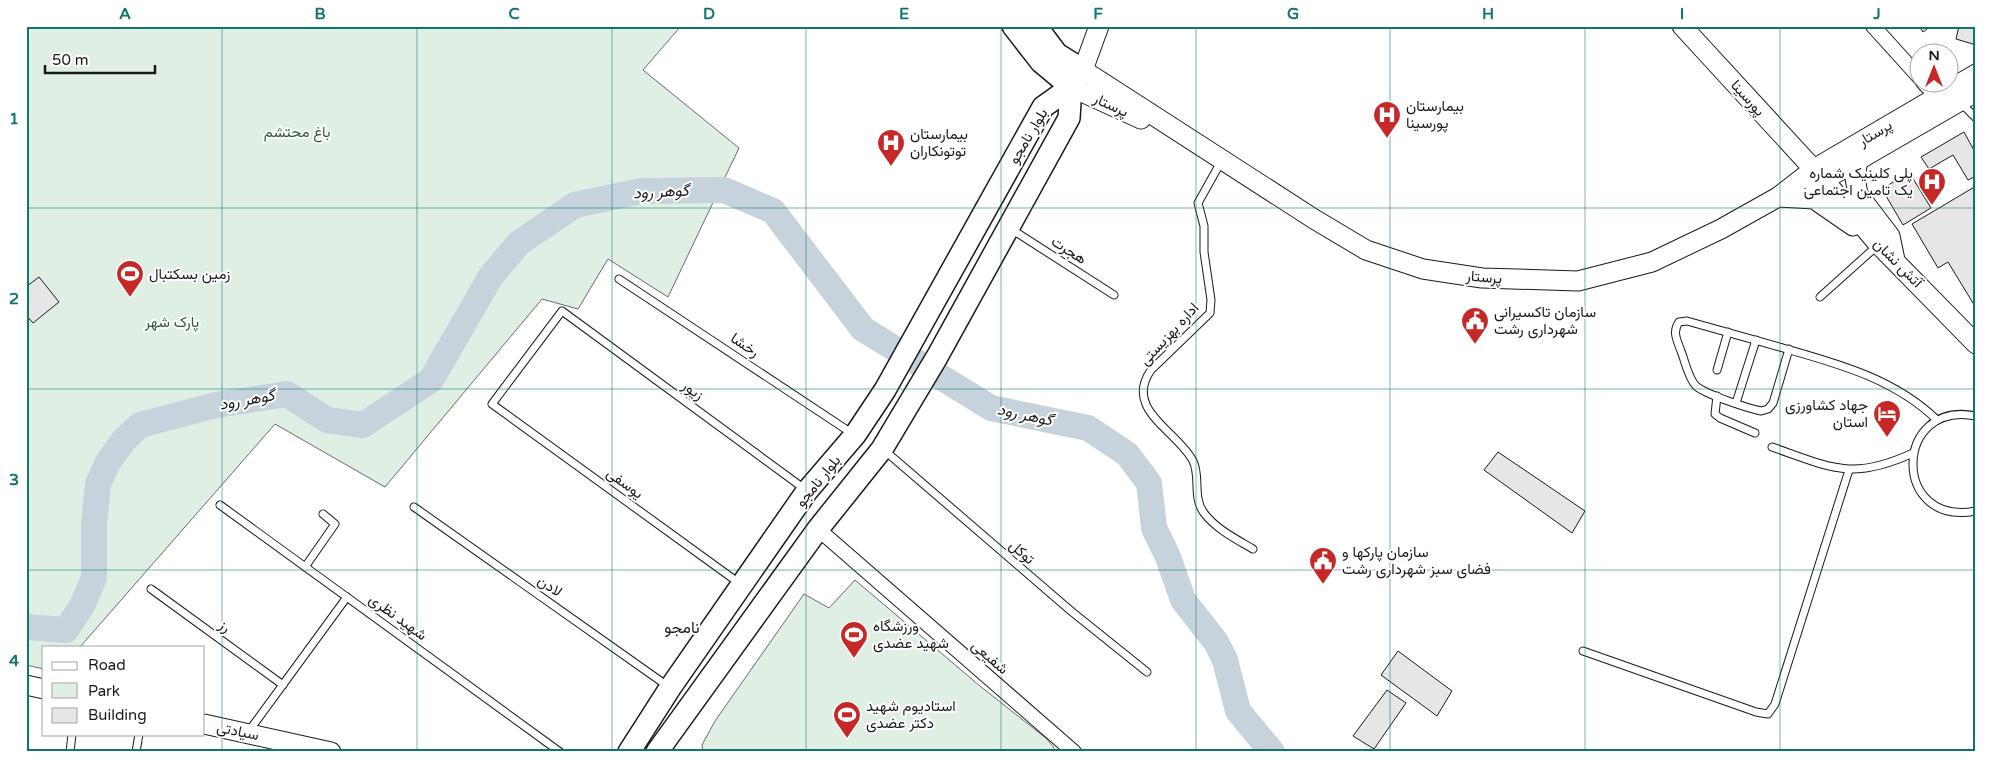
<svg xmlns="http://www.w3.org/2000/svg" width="2002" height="778" viewBox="0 0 2002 778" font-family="'Varela Round',Vazirmatn,sans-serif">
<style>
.green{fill:#e0efe3;stroke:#6a6a6a}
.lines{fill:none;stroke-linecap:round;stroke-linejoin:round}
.river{stroke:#c6d2dc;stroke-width:26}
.building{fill:#e6e6e6;stroke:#1a1a1a}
.lane-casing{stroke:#1a1a1a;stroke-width:9}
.street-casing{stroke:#1a1a1a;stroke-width:16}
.secondary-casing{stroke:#1a1a1a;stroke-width:21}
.primary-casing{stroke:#1a1a1a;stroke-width:24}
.lane{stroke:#fff;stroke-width:7}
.street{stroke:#fff;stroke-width:14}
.secondary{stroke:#fff;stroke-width:19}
.primary{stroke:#fff;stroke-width:21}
.grid{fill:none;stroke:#0f766e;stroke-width:1;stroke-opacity:0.55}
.labels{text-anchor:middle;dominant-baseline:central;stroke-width:4;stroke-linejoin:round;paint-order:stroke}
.street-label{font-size:15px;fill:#1a1a1a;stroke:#fff}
.poi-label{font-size:15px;fill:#1a1a1a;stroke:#fff;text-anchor:start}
.park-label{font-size:15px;fill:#2b5a34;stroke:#fff}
.water-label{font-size:16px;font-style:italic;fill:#1a1a1a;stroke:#fff}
.neighbourhood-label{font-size:16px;fill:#1a1a1a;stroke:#fff}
.neatline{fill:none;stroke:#0f766e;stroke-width:2}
.grid-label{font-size:16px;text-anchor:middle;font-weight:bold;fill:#0f766e}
</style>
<rect width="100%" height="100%" fill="#fff"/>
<g class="green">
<path d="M26,26H681L643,70L739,148L668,297L608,259L578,309L542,299L385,487L275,424L80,647H44V669L26,665Z"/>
<path d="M855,580L980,686L1047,739L1054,748L1055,752H703L702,745L715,721L804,594L829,608Z"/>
</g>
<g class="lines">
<path class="river" d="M26,627L66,630L83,604L94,578V523L98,484L108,462L124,440L140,425L216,405L287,394L327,420L363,425L431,380L491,276L519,243L575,205L641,191L724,190L773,211L863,329L991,408L1088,428L1127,454L1149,483L1154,528L1168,557L1183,600L1216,642L1225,660L1238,711L1272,752"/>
</g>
<g class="building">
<path d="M1919,26H1931L1923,32Z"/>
<path d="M1959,26H1976V45L1956,39Z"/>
<path d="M1964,132L1976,154V176L1968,180L1953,155L1929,169L1921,157Z"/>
<path d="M1909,172L1931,208L1903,225L1882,189Z"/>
<path d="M1976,186V308L1948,262L1938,268L1912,224Z"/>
<path d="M39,277L59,302L33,323L26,315V287Z"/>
<path d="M1498,452L1585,511L1572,533L1484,470Z"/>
<path d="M1398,651L1452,691L1437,716L1381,675Z"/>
<path d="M1387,690L1406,703L1374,749L1353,736Z"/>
</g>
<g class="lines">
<defs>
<g id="lane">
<path d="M1960,102L1976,118"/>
<path d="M1222,160L1198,203L1204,226V252L1211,300L1210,313L1151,370C1123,410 1178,431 1193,461C1201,477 1192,497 1204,513C1216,529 1236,539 1253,549"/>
<path d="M1011,229L1114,295"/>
<path d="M619,279L853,434"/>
<path d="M1820,297L1878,245"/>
<path d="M1789,349L1773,403L1768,409L1761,411C1747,408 1707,395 1696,386C1688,378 1685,361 1681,351C1677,340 1672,332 1679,322L1687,321C1719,330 1751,339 1783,348C1839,364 1895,379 1937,420"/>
<path d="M1717,370L1728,332"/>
<path d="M1717,396L1715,414L1720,418L1755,433"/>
<path d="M1736,403L1756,340"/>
<path d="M1976,416C1893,399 1891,528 1976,511"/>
<path d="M1772,447C1832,468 1852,481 1913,453"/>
<path d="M884,450L1071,611L1147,672"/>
<path d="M220,505L560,752"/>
<path d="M414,507L669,687"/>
<path d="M305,567L335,524L323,514"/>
<path d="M739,583L492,404L562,311L806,490"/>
<path d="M151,589L283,685"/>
<path d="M1583,651L1756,712L1768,714L1775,704L1849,470"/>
<path d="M249,731L347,597"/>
<path d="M70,752L72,734"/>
<path d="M136,752L139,734"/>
</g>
<g id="street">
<path d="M1873,26L1920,78"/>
<path d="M1923,82L1937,97"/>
<path d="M818,529L1074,752"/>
</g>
<g id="secondary">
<path d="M1099,26L1083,70L1314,219L1366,250L1423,269L1482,278L1578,281L1652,262L1721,229L1778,197L1814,169L1976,74"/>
<path d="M1682,26L1830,187L1878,244L1976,344"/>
<path d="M1071,87L1141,119"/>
<path d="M1858,160L1855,178L1858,194L1890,236L1895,260"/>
<path d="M1814,184L1824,180L1976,92"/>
<path d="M1778,197L1814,199L1853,226"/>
<path d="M26,685L44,689"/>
<path d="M204,724L331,752"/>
</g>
<g id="primary">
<path d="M1013,26L1041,62L1071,87"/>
<path d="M629,752L670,688L807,491L855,435L885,390L1043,107L1071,87L1083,70L1057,54L1036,26"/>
<path d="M657,752L818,529L882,449L937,357L1069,118L1071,87"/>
</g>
</defs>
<use href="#lane" class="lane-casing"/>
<use href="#street" class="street-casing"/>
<use href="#secondary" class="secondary-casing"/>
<use href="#primary" class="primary-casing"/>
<use href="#lane" class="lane"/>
<use href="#street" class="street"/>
<use href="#secondary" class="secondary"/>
<use href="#primary" class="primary"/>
</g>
<path class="grid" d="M222,26V752M417,26V752M612,26V752M806,26V752M1001,26V752M1196,26V752M1390,26V752M1585,26V752M1780,26V752M26,208H1976M26,389H1976M26,570H1976"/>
<defs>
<symbol id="hospital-pin" viewBox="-11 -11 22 30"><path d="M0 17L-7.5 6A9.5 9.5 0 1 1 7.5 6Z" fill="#c62828" stroke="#fff"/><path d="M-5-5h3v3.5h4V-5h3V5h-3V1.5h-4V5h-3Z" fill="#fff"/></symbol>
<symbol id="stadium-pin" viewBox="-11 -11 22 30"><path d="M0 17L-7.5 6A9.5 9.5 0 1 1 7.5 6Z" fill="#c62828" stroke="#fff"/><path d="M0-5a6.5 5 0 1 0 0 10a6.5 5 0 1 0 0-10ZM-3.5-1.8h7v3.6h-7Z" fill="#fff"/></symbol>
<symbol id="civic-pin" viewBox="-11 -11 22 30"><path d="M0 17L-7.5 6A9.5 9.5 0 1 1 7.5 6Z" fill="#c62828" stroke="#fff"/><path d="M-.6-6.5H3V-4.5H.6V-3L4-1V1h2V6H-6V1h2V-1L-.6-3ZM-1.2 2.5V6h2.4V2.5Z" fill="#fff"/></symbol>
<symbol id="hotel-pin" viewBox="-11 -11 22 30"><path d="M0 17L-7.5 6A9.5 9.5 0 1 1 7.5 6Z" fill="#c62828" stroke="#fff"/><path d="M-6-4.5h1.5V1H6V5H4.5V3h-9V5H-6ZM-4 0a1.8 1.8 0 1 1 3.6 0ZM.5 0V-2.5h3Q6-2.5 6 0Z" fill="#fff"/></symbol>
</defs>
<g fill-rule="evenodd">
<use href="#hospital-pin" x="1371" y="99" width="32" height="43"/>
<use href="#hospital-pin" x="875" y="127" width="32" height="43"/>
<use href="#hospital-pin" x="1916" y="166" width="32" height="43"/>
<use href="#stadium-pin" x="114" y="258" width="32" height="43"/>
<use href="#civic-pin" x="1459" y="305" width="32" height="43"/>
<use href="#hotel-pin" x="1871" y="398" width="32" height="43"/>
<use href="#civic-pin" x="1307" y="545" width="32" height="43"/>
<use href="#stadium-pin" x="838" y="619" width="32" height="43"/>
<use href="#stadium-pin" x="831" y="699" width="32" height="43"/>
</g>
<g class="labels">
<g class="street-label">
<text transform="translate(1748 98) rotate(48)">پورسینا</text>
<text transform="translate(1111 105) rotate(25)">پرستار</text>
<text transform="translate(1875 133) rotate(-31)">پرستار</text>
<text transform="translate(1028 136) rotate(-59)">بلوار نامجو</text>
<text transform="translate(1069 250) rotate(33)">هجرت</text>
<text transform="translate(1898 263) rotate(45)">آتش نشان</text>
<text transform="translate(1484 277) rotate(5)">پرستار</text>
<text transform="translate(1169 334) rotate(-47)">اداره بهزیستی</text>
<text transform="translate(745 345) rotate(34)">رخشا</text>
<text transform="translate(693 390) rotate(36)">زیور</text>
<text transform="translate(818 481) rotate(-51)">بلوار نامجو</text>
<text transform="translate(625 483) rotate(36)">یوسفی</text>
<text transform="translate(1022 552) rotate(41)">توکل</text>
<text transform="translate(550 586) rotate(35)">لادن</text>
<text transform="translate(398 617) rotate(36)">شهید نظری</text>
<text transform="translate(225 626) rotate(36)">رز</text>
<text transform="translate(990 657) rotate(41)">شفیعی</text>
<text transform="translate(238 731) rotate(12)">سیادتی</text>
</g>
<g class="poi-label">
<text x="1406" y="106">بیمارستان<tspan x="1406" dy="17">پورسینا</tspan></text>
<text x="910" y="134">بیمارستان<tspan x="910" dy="17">توتونکاران</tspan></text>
<text x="1913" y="173" text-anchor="end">پلی کلینیک شماره<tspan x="1913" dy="17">یک تامین اجتماعی</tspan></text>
<text x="149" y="274">زمین بسکتبال</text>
<text x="1494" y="312">سازمان تاکسیرانی<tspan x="1494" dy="17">شهرداری رشت</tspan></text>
<text x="1868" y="405" text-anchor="end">جهاد کشاورزی<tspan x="1868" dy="17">استان</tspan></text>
<text x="1342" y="552">سازمان پارکها و<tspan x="1342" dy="17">فضای سبز شهرداری رشت</tspan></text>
<text x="873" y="626">ورزشگاه<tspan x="873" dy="17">شهید عضدی</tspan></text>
<text x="866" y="706">استادیوم شهید<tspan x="866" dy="17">دکتر عضدی</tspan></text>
</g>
<g class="park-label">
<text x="297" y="132">باغ محتشم</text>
<text x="172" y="322">پارک شهر</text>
</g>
<g class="water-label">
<text transform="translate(661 192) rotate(-3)">گوهر رود</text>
<text transform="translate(247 400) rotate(-10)">گوهر رود</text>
<text transform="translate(1025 415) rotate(12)">گوهر رود</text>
</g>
<g class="neighbourhood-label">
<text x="682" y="628">نامجو</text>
</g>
</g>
<rect width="2002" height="778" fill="none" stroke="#ffffff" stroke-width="55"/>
<rect x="42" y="646" width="162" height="90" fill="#ffffff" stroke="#a3a3a3"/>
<rect x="52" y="662" width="25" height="8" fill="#ffffff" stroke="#a3a3a3"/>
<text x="88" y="670" font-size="15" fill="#1a1a1a">Road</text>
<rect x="52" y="683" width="25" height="15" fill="#e0efe3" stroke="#a3a3a3"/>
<text x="88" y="696" font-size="15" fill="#1a1a1a">Park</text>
<rect x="52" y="708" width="25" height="15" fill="#e6e6e6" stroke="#a3a3a3"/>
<text x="88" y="720" font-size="15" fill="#1a1a1a">Building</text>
<g transform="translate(1934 68)"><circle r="24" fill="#ffffff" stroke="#a3a3a3"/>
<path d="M0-4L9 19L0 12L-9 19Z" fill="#c62828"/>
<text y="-8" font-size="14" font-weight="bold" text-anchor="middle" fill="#1a1a1a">N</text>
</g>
<path d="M45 65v8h110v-8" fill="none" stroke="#1a1a1a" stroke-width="2.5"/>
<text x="52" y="65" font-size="15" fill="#1a1a1a" stroke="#ffffff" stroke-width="4" paint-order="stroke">50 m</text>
<rect x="28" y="28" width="1946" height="722" class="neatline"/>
<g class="grid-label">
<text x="125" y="19">A</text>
<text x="320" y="19">B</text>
<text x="514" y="19">C</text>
<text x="709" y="19">D</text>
<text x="904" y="19">E</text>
<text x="1098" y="19">F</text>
<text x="1293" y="19">G</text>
<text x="1488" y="19">H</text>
<text x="1682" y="19">I</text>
<text x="1877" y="19">J</text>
<text x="14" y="124">1</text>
<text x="14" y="304">2</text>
<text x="14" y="485">3</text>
<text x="14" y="666">4</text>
</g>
</svg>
